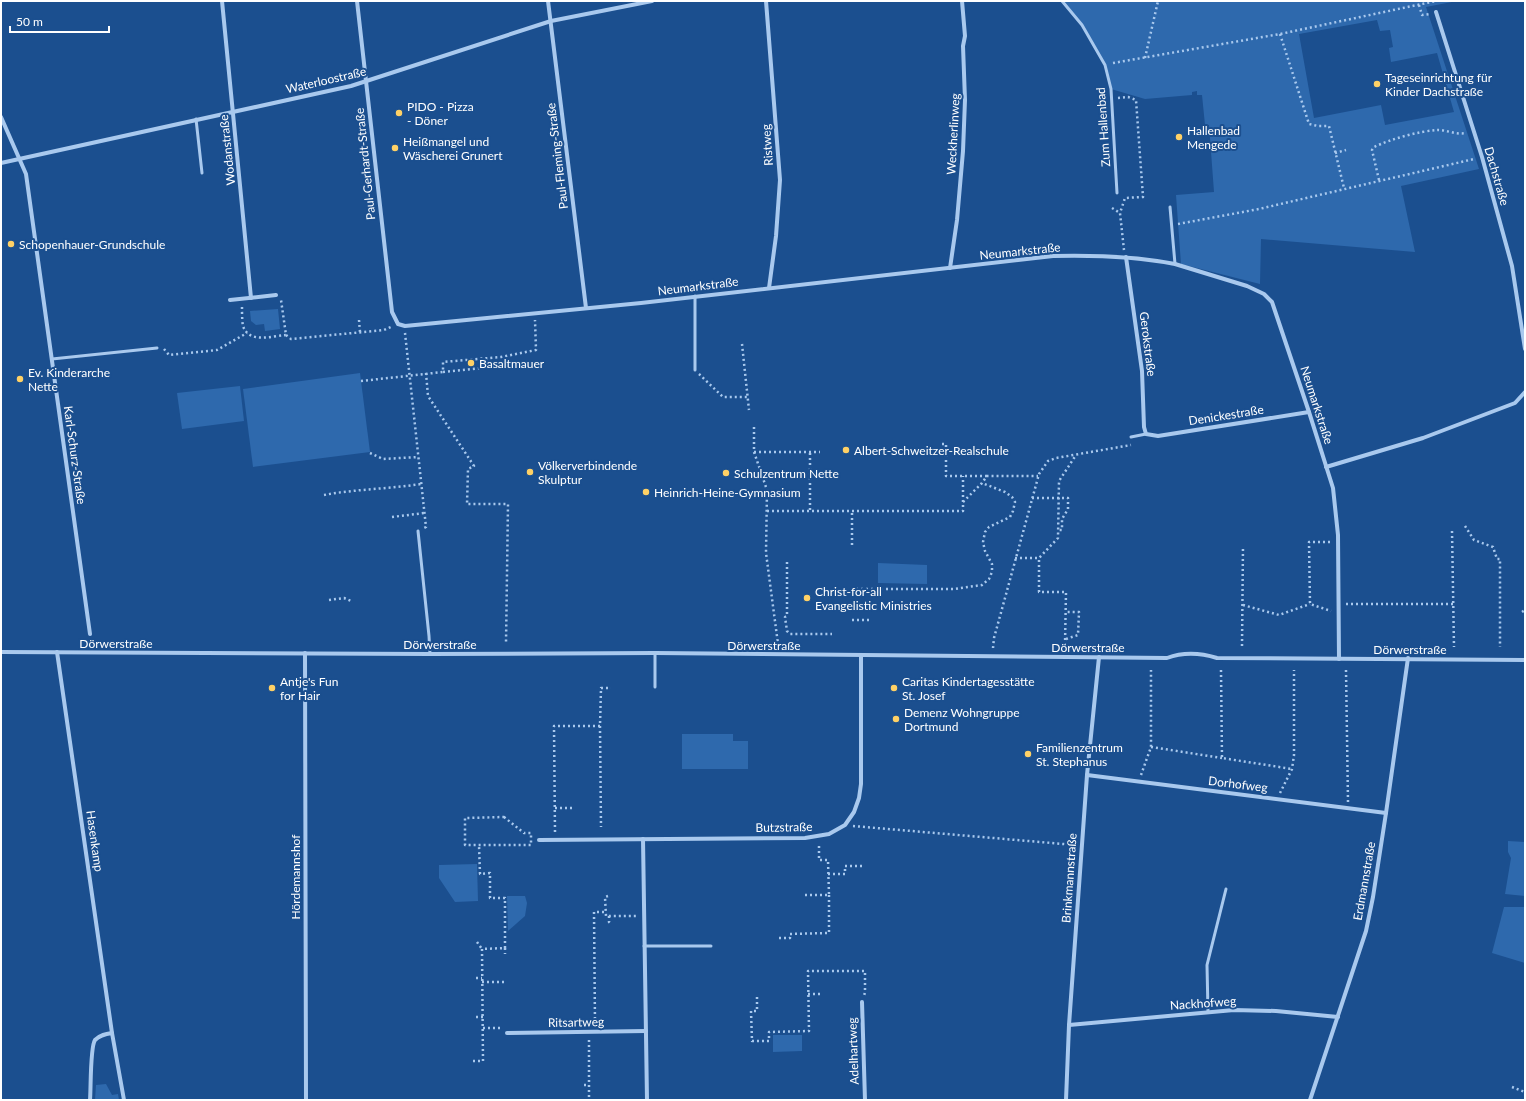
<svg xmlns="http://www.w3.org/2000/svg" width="1526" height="1101" viewBox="0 0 1526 1101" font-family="Lato,sans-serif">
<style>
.green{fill:#2e69ad;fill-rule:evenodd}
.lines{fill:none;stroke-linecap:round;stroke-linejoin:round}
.path{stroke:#a9c9ee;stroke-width:2.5;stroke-dasharray:2 3;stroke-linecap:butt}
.service{stroke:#a9c9ee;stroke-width:3}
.minor{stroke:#a9c9ee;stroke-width:4}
.poi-dot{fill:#ffd166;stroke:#1b4f8f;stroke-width:1.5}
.labels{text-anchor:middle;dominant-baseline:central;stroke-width:4;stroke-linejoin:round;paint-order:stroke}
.poi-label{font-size:12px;fill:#fff;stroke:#1b4f8f;text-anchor:start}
.street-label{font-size:12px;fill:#fff;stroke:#1b4f8f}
</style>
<rect width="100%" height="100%" fill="#1b4f8f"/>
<g class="green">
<path d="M1062,1H1457L1426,7L1479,169L1401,186L1415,252L1261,239L1260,284L1181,264L1176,195L1214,192L1209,125H1205L1202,95H1197V91L1192,92V95L1145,99L1111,89L1105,65L1082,25ZM1377,20L1380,31L1390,30L1393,47L1389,48L1391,62L1437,53L1454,112L1385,125L1381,105L1314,118L1299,34Z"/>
<path d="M278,309L280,329L265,331L264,324L256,325L251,321L250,311Z"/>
<path d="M360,373L370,452L253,467L243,389Z"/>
<path d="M240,386L244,421L182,429L177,393Z"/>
<path d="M878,563L927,565V584L878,583Z"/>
<path d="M682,734H733V741H748V769H682Z"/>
<path d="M1508,841L1525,842V896L1505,894L1511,858L1508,852Z"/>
<path d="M477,864L478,901L455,902L439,878V865Z"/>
<path d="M507,896H525L527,903L525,916L508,931Z"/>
<path d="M1504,907H1525V963L1492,953Z"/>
<path d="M773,1035H802V1051L773,1052Z"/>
<path d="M106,1084L112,1095L118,1094L119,1100H95L96,1085Z"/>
</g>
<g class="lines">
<g class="path">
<path d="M1419,5L1422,15L1430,14"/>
<path d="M1280,34L1309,124L1318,126H1329L1344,188"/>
<path d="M1145,58L1158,1"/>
<path d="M1113,63L1280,34L1436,1"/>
<path d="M1118,98L1128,97L1136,100L1143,197L1125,198L1120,213L1124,250"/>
<path d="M1335,153L1346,150"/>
<path d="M1379,180L1372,150L1374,147C1391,139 1419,131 1438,130C1447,130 1456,135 1466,133"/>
<path d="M1112,208L1120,213"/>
<path d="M1178,224L1259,209L1474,159"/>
<path d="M242,307C242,313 242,321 243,326C249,344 272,336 286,335L281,300"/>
<path d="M359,320L360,332"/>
<path d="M405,333L426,527L424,528"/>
<path d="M286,335L291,339L384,330L391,327"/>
<path d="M742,344L749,410"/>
<path d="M164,349L169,355L217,350L247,333"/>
<path d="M443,372L483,368L482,358"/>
<path d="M426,373L428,396L474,466L468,469L467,504H508L506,643"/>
<path d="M699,374L723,397H747"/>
<path d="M361,381L443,372V362L501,357L536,350L535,320"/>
<path d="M754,427V452L767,490L766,553L778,644"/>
<path d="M942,444H946V476H987"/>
<path d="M754,452H820"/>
<path d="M370,453L383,459L418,457"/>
<path d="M810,453V511H963V502L982,483L987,476H1038"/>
<path d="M324,495C356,489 389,489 421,484"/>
<path d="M1032,498H1068V509L1062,519V530H1058"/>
<path d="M963,502V476"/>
<path d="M767,511H810"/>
<path d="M392,517L424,513"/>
<path d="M1465,526L1474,540L1493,547L1497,559H1500V647"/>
<path d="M1452,531L1454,647"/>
<path d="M1330,542H1309L1310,604L1331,611"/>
<path d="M852,545V511"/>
<path d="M1015,558H1039"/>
<path d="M787,562V616L785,617L787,631L790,634H832"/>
<path d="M851,589H954L982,585L989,579L992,572V564L985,551L983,542L985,532L989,527L1010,517L1013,511L1015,502L1012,497L1005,492L982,483"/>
<path d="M329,600L344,598L351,601"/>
<path d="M1346,604H1454"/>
<path d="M1243,605L1279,615L1310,604"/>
<path d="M1522,612L1525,610"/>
<path d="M852,620H869"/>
<path d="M1066,639L1078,635L1079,612H1066"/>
<path d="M1065,645L1066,592H1039V558L1058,538L1059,481L1076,455"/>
<path d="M1242,646L1243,546"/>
<path d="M993,648L994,638L1039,474L1048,461L1056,458L1131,445"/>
<path d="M1221,670L1222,758L1292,769"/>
<path d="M1346,670L1348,802"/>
<path d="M600,726L601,827"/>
<path d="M1151,747L1222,758"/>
<path d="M1141,775L1151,747V670"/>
<path d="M1280,793L1292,769L1294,755V670"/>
<path d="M555,808H573"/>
<path d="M504,817L524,833H531V845H465V818Z"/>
<path d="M853,826L1075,845"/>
<path d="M555,832L554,726H600L601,688H611"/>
<path d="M828,874H845V866H862"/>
<path d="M805,895H829L828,860H819V843"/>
<path d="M608,896L605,897L606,916H637"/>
<path d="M609,916V922L611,924"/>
<path d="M779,938H790V934L829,933V895"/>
<path d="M477,942L482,949"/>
<path d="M505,948V954"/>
<path d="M476,978H482"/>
<path d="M482,982H506"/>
<path d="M808,994H821"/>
<path d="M757,997V1011H751L752,1041H769V1032L809,1031L808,971H865V992L864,996"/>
<path d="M476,1017H483"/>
<path d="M595,1024L594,912H606"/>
<path d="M483,1028H502"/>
<path d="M589,1040V1100"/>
<path d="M473,1061H483L482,949L505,948V898H490V873L480,874L479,845"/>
<path d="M1524,1062H1525"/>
<path d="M584,1085H589"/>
<path d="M1512,1087L1525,1092"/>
</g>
<g class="service">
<path d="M1062,1L1082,25L1105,65L1111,89L1117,193"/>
<path d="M196,119L202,173"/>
<path d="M1170,207L1175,264"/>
<path d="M52,359L157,348"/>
<path d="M695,370V296"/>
<path d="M1131,437L1146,434"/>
<path d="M418,531L429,636L430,654"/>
<path d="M655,687V653"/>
<path d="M644,946H711"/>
<path d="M1208,1012L1207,965L1226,889"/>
</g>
<g class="minor">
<path d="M222,1L251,298"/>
<path d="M357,1L392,312L398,324L405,326L641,303L1053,256C1095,255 1134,256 1175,264L1247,286L1264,294L1272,302L1309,412L1333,488L1338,535L1339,659"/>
<path d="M548,1L586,308"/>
<path d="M766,1L780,180L776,236L769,288"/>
<path d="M1436,12L1482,157L1512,266L1525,349"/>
<path d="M1,117L26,174L90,634"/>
<path d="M1,163L351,86L551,21L652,1"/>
<path d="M1126,257L1142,371L1144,427L1146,434L1158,436L1309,412"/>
<path d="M950,268L957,220L963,151L965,100L963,46L965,36L962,1"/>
<path d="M230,300L276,295"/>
<path d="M1326,467L1423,438L1515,403L1525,392"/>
<path d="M1,652L430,654L655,653L1167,658C1183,652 1201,653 1217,658L1525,660"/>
<path d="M57,652L112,1033"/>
<path d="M305,653L306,1100"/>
<path d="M1087,775L1386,813"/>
<path d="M643,839L647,1100"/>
<path d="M539,840L805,838L829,834L845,825L854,812L859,798L861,784V655"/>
<path d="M862,1002L865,1100"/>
<path d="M1069,1025L1234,1010L1276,1011L1338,1017"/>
<path d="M507,1033L646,1031"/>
<path d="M90,1100C91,1089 90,1047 95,1040C100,1035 106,1034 112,1033L124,1100"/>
<path d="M1066,1100L1069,1025L1087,775L1099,657"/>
<path d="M1310,1100L1366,931L1373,897L1386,813L1408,658"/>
</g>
</g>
<g class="poi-dot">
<circle cx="1377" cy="84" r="4"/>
<circle cx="399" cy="113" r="4"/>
<circle cx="1179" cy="137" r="4"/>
<circle cx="395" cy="148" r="4"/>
<circle cx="11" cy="244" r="4"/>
<circle cx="471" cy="363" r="4"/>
<circle cx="20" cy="379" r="4"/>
<circle cx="846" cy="450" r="4"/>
<circle cx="530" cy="472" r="4"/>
<circle cx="726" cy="473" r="4"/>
<circle cx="646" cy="492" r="4"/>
<circle cx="807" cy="598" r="4"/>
<circle cx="272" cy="688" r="4"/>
<circle cx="894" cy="688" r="4"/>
<circle cx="896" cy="719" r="4"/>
<circle cx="1028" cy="754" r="4"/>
</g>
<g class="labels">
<g class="poi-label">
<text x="1385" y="77">Tageseinrichtung für<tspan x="1385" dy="14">Kinder Dachstraße</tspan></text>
<text x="407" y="106">PIDO - Pizza<tspan x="407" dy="14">- Döner</tspan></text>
<text x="1187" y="130">Hallenbad<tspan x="1187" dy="14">Mengede</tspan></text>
<text x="403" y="141">Heißmangel und<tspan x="403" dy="14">Wäscherei Grunert</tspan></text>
<text x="19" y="244">Schopenhauer-Grundschule</text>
<text x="479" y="363">Basaltmauer</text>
<text x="28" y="372">Ev. Kinderarche<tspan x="28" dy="14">Nette</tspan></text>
<text x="854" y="450">Albert-Schweitzer-Realschule</text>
<text x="538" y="465">Völkerverbindende<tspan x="538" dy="14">Skulptur</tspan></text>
<text x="734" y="473">Schulzentrum Nette</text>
<text x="654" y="492">Heinrich-Heine-Gymnasium</text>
<text x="815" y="591">Christ-for-all<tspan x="815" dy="14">Evangelistic Ministries</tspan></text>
<text x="280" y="681">Antje's Fun<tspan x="280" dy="14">for Hair</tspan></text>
<text x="902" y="681">Caritas Kindertagesstätte<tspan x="902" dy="14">St. Josef</tspan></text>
<text x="904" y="712">Demenz Wohngruppe<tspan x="904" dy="14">Dortmund</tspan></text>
<text x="1036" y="747">Familienzentrum<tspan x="1036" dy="14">St. Stephanus</tspan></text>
</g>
<g class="street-label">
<text transform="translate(326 80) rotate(-13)">Waterloostraße</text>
<text transform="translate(1103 127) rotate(-94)">Zum Hallenbad</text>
<text transform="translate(953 134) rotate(-87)">Weckherlinweg</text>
<text transform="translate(767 145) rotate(-94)">Ristweg</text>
<text transform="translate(227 150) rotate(-96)">Wodanstraße</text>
<text transform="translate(557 156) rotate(-97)">Paul-Fleming-Straße</text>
<text transform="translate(365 164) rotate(-96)">Paul-Gerhardt-Straße</text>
<text transform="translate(1497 176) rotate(74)">Dachstraße</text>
<text transform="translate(1020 251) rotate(-6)">Neumarkstraße</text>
<text transform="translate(698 286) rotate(-7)">Neumarkstraße</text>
<text transform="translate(1148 344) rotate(83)">Gerokstraße</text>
<text transform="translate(1317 405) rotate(72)">Neumarkstraße</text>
<text transform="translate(1226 415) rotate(-9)">Denickestraße</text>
<text transform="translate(75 455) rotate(82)">Karl-Schurz-Straße</text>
<text x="116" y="643">Dörwerstraße</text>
<text x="440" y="644">Dörwerstraße</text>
<text x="764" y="645">Dörwerstraße</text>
<text x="1088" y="647">Dörwerstraße</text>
<text x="1410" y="649">Dörwerstraße</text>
<text transform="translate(1238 784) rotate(7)">Dorhofweg</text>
<text transform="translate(784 827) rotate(-1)">Butzstraße</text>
<text transform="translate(95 841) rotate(82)">Hasenkamp</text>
<text transform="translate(295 877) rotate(-90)">Hördemannshof</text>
<text transform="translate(1069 878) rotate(-86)">Brinkmannstraße</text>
<text transform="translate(1364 881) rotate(-80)">Erdmannstraße</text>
<text transform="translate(1203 1003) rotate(-4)">Nackhofweg</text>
<text transform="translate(576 1022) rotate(-1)">Ritsartweg</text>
<text transform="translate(853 1051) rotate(-92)">Adelhartweg</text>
</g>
</g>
<rect width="1526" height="1101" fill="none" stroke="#ffffff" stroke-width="4"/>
<path d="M10 26v6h99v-6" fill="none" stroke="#ffffff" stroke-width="2"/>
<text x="16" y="26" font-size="12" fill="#ffffff" stroke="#1b4f8f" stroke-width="3" paint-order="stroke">50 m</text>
</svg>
